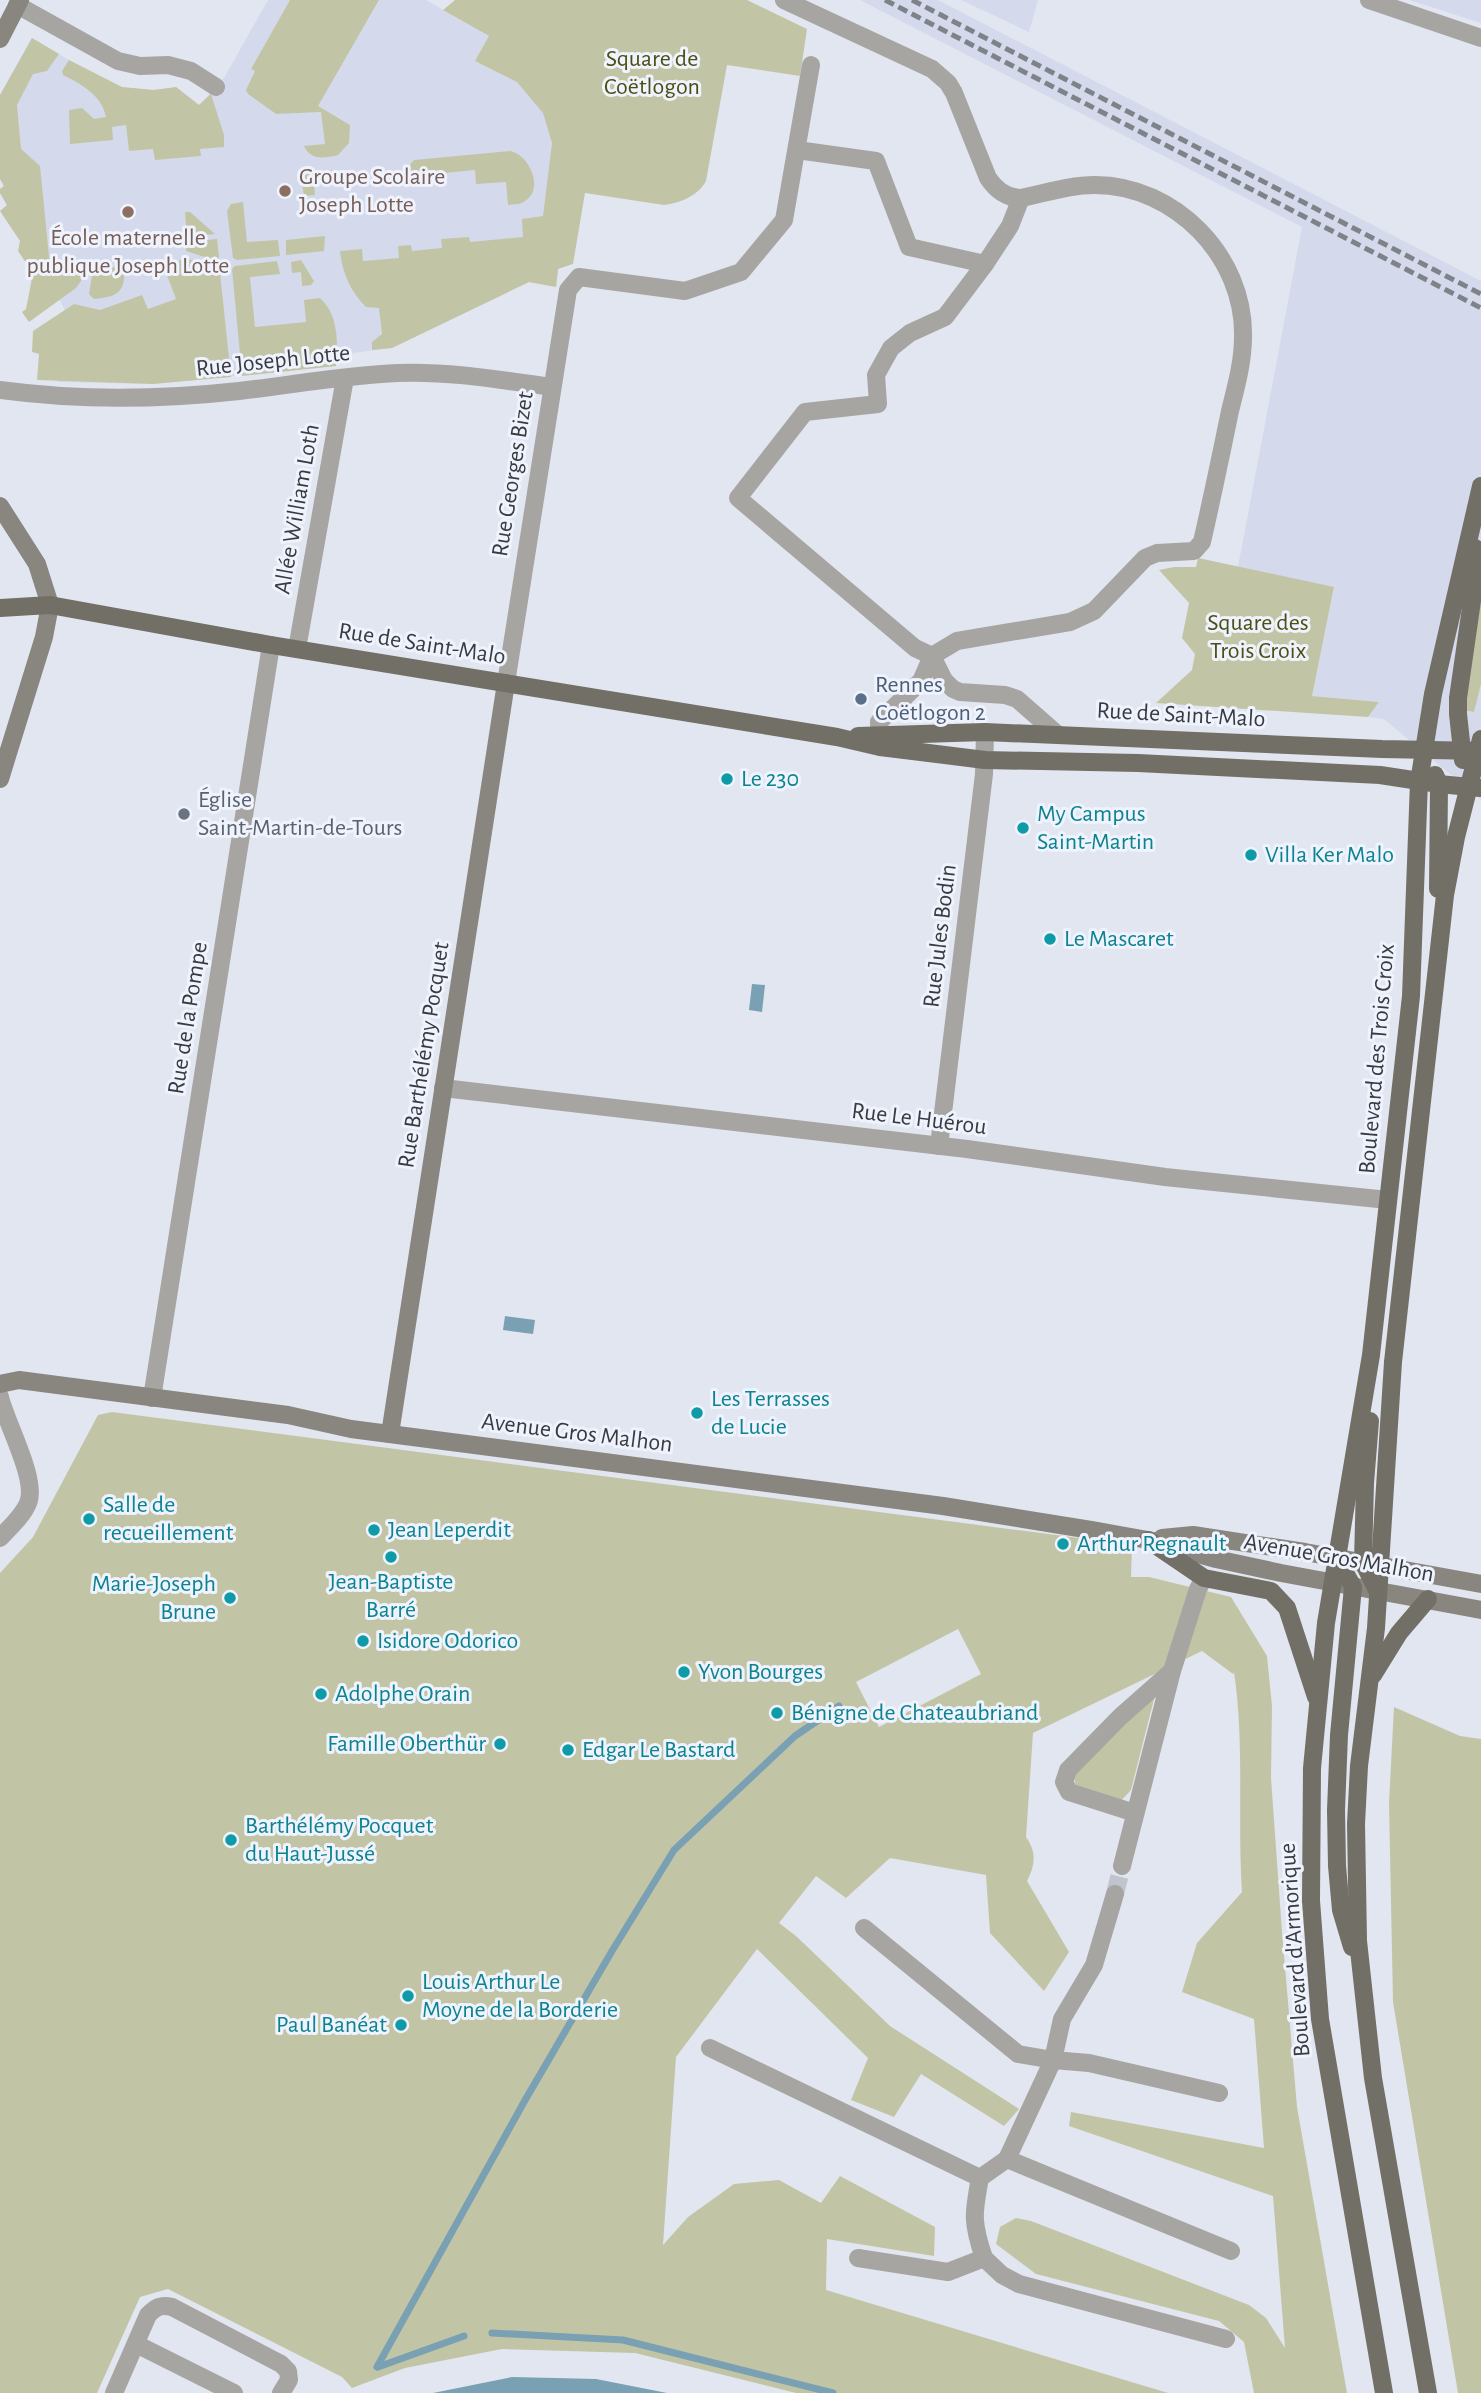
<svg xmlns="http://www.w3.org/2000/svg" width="1481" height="2393" viewBox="0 0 1481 2393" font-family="'Alegreya Sans',sans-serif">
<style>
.built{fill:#d4daeb}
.green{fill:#c2c5a5;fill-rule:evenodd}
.water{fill:#79a0b3}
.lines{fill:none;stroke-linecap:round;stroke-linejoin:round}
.stream{stroke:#79a0b3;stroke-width:7}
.street-tunnel{stroke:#c0c4cd;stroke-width:18;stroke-dasharray:18 9;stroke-linecap:butt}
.street{stroke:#a7a5a1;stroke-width:18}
.secondary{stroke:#88867f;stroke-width:18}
.primary{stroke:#726f67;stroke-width:18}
.rail{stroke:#808289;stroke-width:5;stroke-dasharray:10 5;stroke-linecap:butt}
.education-dot{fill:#8d6e63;stroke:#eff3fe;stroke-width:2.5}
.service-dot{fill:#5c6f8a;stroke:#eff3fe;stroke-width:2.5}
.culture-dot{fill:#0f9aa8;stroke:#eff3fe;stroke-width:2.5}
.worship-dot{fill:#6b7280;stroke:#eff3fe;stroke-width:2.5}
.labels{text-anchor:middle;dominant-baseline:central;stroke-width:6;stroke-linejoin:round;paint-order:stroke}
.park-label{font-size:24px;fill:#4c4f11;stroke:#eff3fe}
.education-label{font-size:24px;fill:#785e54;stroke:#eff3fe;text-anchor:start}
.street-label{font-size:24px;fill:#3a3b3f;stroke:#eff3fe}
.service-label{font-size:24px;fill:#4e5e75;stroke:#eff3fe;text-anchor:start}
.culture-label{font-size:24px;fill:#0d838f;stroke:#eff3fe;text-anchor:start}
.worship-label{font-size:24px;fill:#5b616d;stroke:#eff3fe;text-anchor:start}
</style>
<rect width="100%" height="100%" fill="#e2e6f1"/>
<g class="built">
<path d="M268,0H426L579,88L584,98L556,287L529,282L392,348L337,355L336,366L153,384L57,382L65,310L0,193V189L4,186L0,179V95L32,38L69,60L121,87L154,90L176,87L199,105L224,78Z"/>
<path d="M860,0H938L1481,281V800L1384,719L1368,717L1379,702L1312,696L1334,588L1238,567L1302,227Z"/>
<path d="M961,0H1038L1029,32Z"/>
<path d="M1409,0H1481V23Z"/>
</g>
<g class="green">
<path d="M290,0H379L318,106L350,125L349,143L338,155C324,158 311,161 304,146L325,144L321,112L276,114L248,94L246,90L255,71L251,69Z"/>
<path d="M455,0H747L807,29L800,76L727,65L706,181C698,196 680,203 664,205L585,193L573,264L558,269L556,287L529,282L392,348L372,350V342L382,334L379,308L366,307C351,292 342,273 340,251L362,249L363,261L399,258L398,246L411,245L412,251L442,248L441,239L469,237L470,242L523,237L522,219L543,216L552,143L543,113L517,82L475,61L489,36L443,10Z"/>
<path d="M32,38L59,54L47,71L33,74L17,105L21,149L40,166L50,266L85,263L81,281L76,288L29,322L22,312L26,309L33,273L18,251L20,241L0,211L7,205L0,193V189L4,186L0,179V95Z"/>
<path d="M69,60L122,87L154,90L176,87L199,105L211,94L224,135V147L200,149L201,156L155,160L153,149L129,151L126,125L112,127L113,140L70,144L69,110L82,108L94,119L106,117C102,95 81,84 63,75L62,71Z"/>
<path d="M510,151C529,154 545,189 525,201C520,205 514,204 508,205L506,182L476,184L475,170L444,173L445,182L403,185L402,174L414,160Z"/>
<path d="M326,170L340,171L344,179L314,183L315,195L304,196L302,182L305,175Z"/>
<path d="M243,202L247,242L278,240L280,256L237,260L233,258L227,211L231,204Z"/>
<path d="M185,212H190L215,234L187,237Z"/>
<path d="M325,236L324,251L286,255V240Z"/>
<path d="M217,239L219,257L217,261L186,251L187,242Z"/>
<path d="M183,257L217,269L220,273L231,377L153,384L37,380L39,354L32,352L33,331L74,304L100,310L142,295L148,309L176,299L165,270L176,265Z"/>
<path d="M301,260L314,281L311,285L302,286L301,272L292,273L291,262Z"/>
<path d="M277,261L280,274L250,277L255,327L306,322L304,300L320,298C339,315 338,344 336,366L242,376L232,269L235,266Z"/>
<path d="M98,262L99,269L124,266C126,291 119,297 94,299L89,294L94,263Z"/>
<path d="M1198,558L1334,587L1312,696L1379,702L1368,717L1156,703L1192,670L1195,654L1182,638L1189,603L1159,570L1174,567H1196Z"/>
<path d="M1481,599V684L1474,712L1464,710Z"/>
<path d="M112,1412L1132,1545L1131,1577H1149L1231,1597L1267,1656L1272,1706L1271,1778L1282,1932L1297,2107L1347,2393H1254L1244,2342L1219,2321L1036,2274L996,2244L1000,2227L1016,2218L1031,2221L1249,2305L1266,2318L1285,2348L1273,2196L1069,2126L1071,2112L1264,2148L1254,2019L1182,1992L1197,1943L1242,1892C1237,1818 1245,1745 1234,1672L1233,1674L1202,1651L1033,1733L1026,1837C1037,1852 1035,1866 1027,1881L1069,1952L1044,1991L990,1933L986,1875L890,1858L846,1898L816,1876L779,1923L796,1936L890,2026L1019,2109L1004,2126L921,2074L894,2117L851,2100L868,2058L757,1949L676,2057L663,2245L688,2217L734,2184L779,2180L821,2203L840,2176L935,2227L934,2256L827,2239L826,2290L1168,2393H796L635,2353L502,2349L405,2368L352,2388L342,2377L168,2289L140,2297L97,2393H0V1573L33,1537L98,1415ZM958,1629L981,1674L879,1727L856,1682Z"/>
<path d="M1152,1694L1154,1699L1131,1790L1120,1802L1076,1787L1074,1778L1078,1768Z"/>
<path d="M1394,1707L1460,1736L1481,1739V2393H1458L1393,2002L1389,1803Z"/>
</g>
<g class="water">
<path d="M752,984L765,985L762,1012L749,1010Z"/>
<path d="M505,1316L535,1320L533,1334L503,1330Z"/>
<path d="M512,2377L596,2379L667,2393H433Z"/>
</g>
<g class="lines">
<g class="stream">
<path d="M492,2333L623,2340L833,2393"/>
<path d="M377,2367L524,2102L612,1951L674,1850L795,1736L839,1706"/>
<path d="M378,2367L464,2336"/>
</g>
<path class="street-tunnel" d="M1115,1894L1122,1866"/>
<g class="street">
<path d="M784,0L932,69L948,83L954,93L988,178C996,190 1006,198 1021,198C1046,193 1069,185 1095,185C1175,185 1245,257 1243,337C1243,362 1236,387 1230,411C1221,455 1212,498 1202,542L1194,551L1157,553L1145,558L1094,611L1070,622L957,641L932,656"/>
<path d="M1369,0L1481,38"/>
<path d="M17,5L118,61L140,66L168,65L191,71L216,87"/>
<path d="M797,150L876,161L909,247L985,264"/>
<path d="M1021,198L1010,226L985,264L945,317L910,333L891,348L876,375L878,404L805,412L738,498L915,648L932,656L944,680L953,689L960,692L1005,695L1017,699L1057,734"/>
<path d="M0,390C81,401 158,400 239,391C292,385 345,375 398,373C450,371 501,380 552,387"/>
<path d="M297,649L345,378"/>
<path d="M506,683L568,290L579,277L685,291L741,272L784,220L811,65"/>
<path d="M880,747L879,722L921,681L932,656"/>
<path d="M443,1088L967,1149L1165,1177L1388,1200"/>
<path d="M939,1146L984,774L985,732"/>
<path d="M0,1397C6,1423 38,1480 28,1503C23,1516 9,1528 0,1538"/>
<path d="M152,1398L271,645"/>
<path d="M1135,1813L1069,1792L1064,1782L1068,1770L1120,1717L1172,1671L1198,1589L1204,1578"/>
<path d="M1122,1866L1172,1671"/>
<path d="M1115,1894L1094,1965L1062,2019L1053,2060L1089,2063L1219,2093"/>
<path d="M864,1928L1018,2054L1053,2060L1007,2159L1231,2251"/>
<path d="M710,2048L980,2178L1007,2159"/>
<path d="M858,2258L948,2272L984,2258C972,2223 973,2214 980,2178"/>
<path d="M984,2258L1002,2275L1019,2284L1226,2339"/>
<path d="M136,2344L234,2393"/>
<path d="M114,2393L148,2315C156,2307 161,2304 172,2307L281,2364L288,2371L289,2380L281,2393"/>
</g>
<g class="secondary">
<path d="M0,39L20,0"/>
<path d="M0,506L37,564L50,605L44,637L0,779"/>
<path d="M0,1384L19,1380L288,1415L351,1429L943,1506L1091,1530L1148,1540L1216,1559L1281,1573L1481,1610"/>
<path d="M390,1434L506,683"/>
<path d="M1162,1538L1193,1535L1305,1552L1481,1584"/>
</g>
<g class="primary">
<path d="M0,608L50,605L271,645L837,737L880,747L985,760L1138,763L1380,775L1439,784L1480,788"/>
<path d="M858,736L985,732L1382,749L1481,751"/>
<path d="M1463,760L1458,714V698L1473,594L1475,548"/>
<path d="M1435,775L1439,784L1438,889"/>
<path d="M1370,1421L1365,1483L1363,1562L1378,1592"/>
<path d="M1148,1540L1204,1578L1271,1591L1287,1608L1316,1697"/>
<path d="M1337,1558L1353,1587L1339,1735L1336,1810L1337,1866L1341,1910L1352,1947"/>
<path d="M1373,1675L1399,1633L1428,1599"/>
<path d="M1384,2393L1320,2019L1311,1901L1312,1768L1326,1623L1371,1355L1411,996L1419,782L1433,694L1481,486"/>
<path d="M1428,2393L1373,2078L1358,1941L1356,1824L1359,1766L1376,1628L1393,1362L1445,895L1456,837L1481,739"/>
</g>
<g class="rail">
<path d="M885,0L1481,308"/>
<path d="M912,0L1481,294"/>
</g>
</g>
<g class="education-dot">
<circle cx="285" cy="191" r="7"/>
<circle cx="128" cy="212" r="7"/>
</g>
<circle class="service-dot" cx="861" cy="699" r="7"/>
<g class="culture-dot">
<circle cx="727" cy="779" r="7"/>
<circle cx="1023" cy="828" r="7"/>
<circle cx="1251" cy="855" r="7"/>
<circle cx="1050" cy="939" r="7"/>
<circle cx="697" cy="1413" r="7"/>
<circle cx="89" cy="1519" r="7"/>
<circle cx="374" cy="1530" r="7"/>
<circle cx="1063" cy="1544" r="7"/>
<circle cx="391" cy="1557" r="7"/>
<circle cx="230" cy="1598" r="7"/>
<circle cx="363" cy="1641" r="7"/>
<circle cx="684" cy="1672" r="7"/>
<circle cx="321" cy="1694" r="7"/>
<circle cx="777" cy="1713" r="7"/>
<circle cx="500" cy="1744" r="7"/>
<circle cx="568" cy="1750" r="7"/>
<circle cx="231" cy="1840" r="7"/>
<circle cx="408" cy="1996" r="7"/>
<circle cx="401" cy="2025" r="7"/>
</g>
<circle class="worship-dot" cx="184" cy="814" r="7"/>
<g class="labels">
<g class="park-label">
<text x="652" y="59">Square de<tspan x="652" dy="28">Coëtlogon</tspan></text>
<text x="1258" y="623">Square des<tspan x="1258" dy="28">Trois Croix</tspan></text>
</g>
<g class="education-label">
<text x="299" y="177">Groupe Scolaire<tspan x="299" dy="28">Joseph Lotte</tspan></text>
<text x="128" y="238" text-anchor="middle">École maternelle<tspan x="128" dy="28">publique Joseph Lotte</tspan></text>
</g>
<g class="street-label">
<text transform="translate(273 361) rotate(-6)">Rue Joseph Lotte</text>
<text transform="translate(513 474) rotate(-81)">Rue Georges Bizet</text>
<text transform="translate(297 509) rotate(-80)">Allée William Loth</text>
<text transform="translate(422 644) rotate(9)">Rue de Saint-Malo</text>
<text transform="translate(1181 715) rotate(3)">Rue de Saint-Malo</text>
<text transform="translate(940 936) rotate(-83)">Rue Jules Bodin</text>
<text transform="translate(188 1018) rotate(-81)">Rue de la Pompe</text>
<text transform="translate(424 1055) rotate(-81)">Rue Barthélémy Pocquet</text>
<text transform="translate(1377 1059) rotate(-85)">Boulevard des Trois Croix</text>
<text transform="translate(919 1119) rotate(7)">Rue Le Huérou</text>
<text transform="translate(577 1433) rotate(7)">Avenue Gros Malhon</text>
<text transform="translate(1339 1558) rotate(10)">Avenue Gros Malhon</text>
<text transform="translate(1295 1950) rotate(-94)">Boulevard d'Armorique</text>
</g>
<g class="service-label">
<text x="875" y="685">Rennes<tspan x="875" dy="28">Coëtlogon 2</tspan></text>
</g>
<g class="culture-label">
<text x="741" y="779">Le 230</text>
<text x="1037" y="814">My Campus<tspan x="1037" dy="28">Saint-Martin</tspan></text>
<text x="1265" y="855">Villa Ker Malo</text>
<text x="1064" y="939">Le Mascaret</text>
<text x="711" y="1399">Les Terrasses<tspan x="711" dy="28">de Lucie</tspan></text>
<text x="103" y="1505">Salle de<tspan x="103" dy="28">recueillement</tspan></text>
<text x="388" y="1530">Jean Leperdit</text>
<text x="1077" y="1544">Arthur Regnault</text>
<text x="391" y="1582" text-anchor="middle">Jean-Baptiste<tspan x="391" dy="28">Barré</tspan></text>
<text x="216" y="1584" text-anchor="end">Marie-Joseph<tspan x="216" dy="28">Brune</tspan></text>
<text x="377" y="1641">Isidore Odorico</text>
<text x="698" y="1672">Yvon Bourges</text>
<text x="335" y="1694">Adolphe Orain</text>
<text x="791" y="1713">Bénigne de Chateaubriand</text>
<text x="486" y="1744" text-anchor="end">Famille Oberthür</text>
<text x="582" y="1750">Edgar Le Bastard</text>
<text x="245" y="1826">Barthélémy Pocquet<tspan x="245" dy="28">du Haut-Jussé</tspan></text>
<text x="422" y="1982">Louis Arthur Le<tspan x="422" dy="28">Moyne de la Borderie</tspan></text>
<text x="387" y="2025" text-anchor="end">Paul Banéat</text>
</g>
<g class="worship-label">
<text x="198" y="800">Église<tspan x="198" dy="28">Saint-Martin-de-Tours</tspan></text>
</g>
</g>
</svg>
